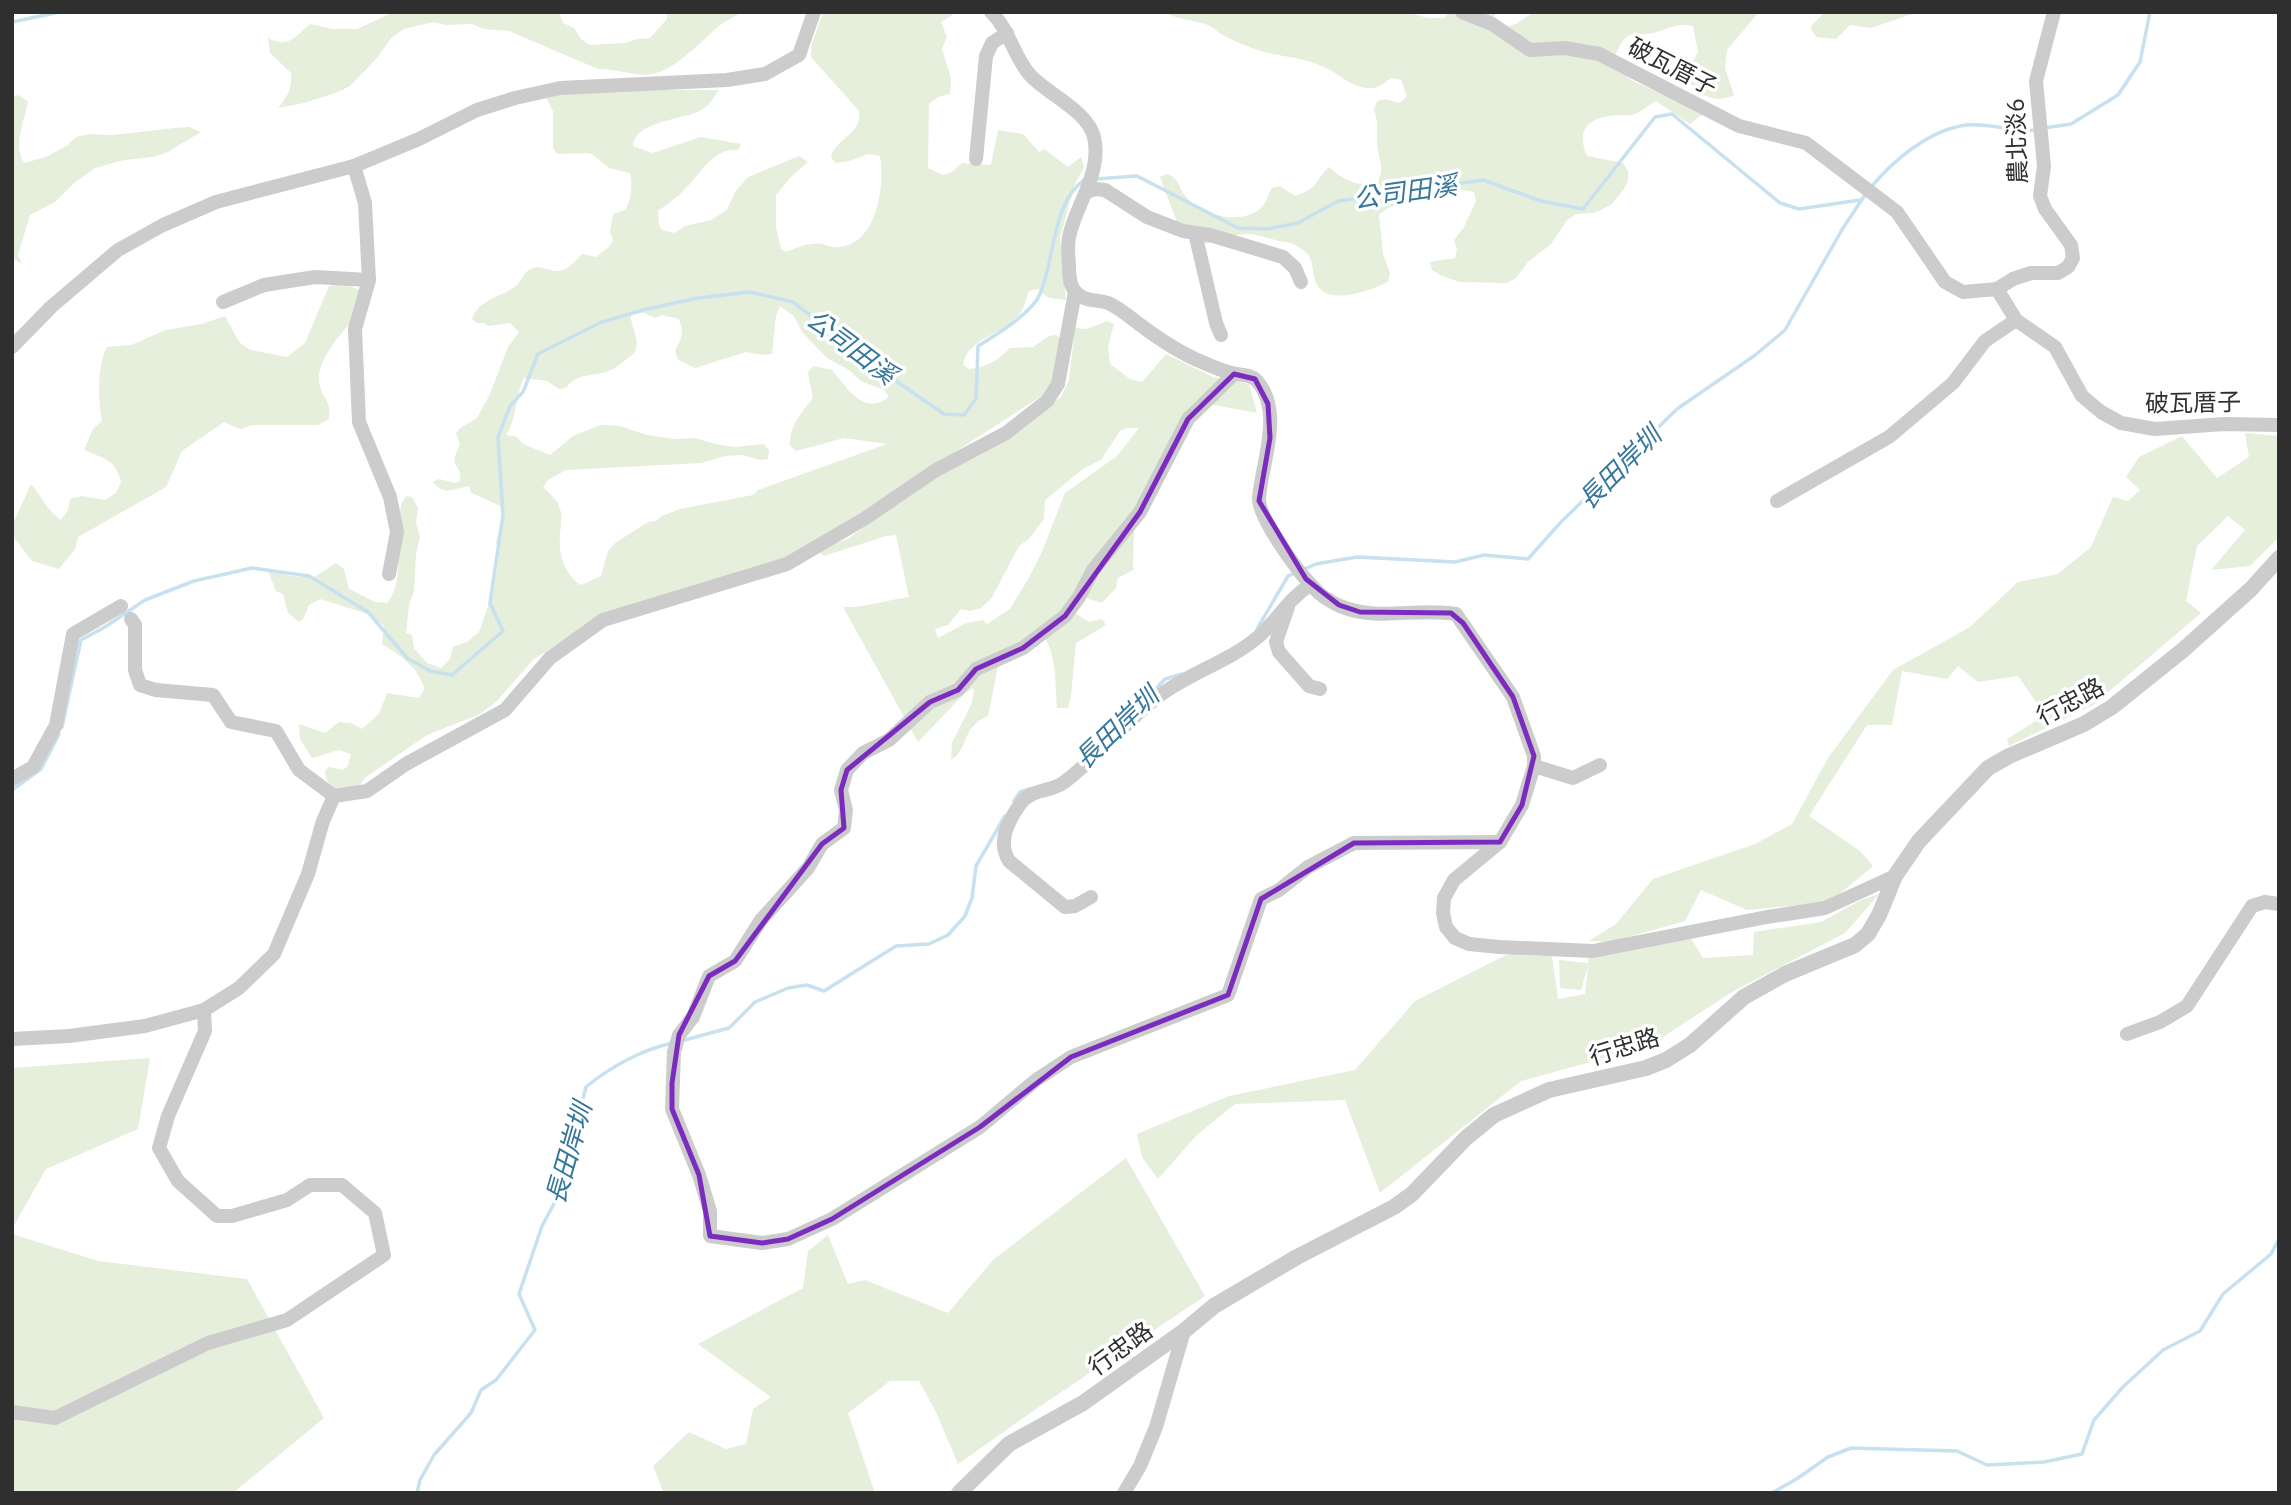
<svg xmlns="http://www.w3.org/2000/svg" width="2291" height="1505" viewBox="0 0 2291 1505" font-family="'IBM Plex Sans','Noto Sans TC',sans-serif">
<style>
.green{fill:#e6eedc;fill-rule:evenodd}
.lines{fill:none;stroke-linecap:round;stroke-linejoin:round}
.stream{stroke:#c7e1ef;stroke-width:3.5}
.minor{stroke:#ccc;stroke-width:14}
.tertiary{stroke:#ccc;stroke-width:16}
.marked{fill:none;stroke:#7b2cbf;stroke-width:5;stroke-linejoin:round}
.labels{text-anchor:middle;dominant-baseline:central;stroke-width:7;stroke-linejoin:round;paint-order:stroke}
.street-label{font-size:24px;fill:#2f2f2f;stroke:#fff}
.water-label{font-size:26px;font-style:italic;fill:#35779a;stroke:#fff}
</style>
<rect width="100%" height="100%" fill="#fff"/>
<g class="green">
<path d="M408,12H559L563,23L574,28L581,39L589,45L626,43L637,39L650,38L667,19V12H743C736,16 729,19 723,23C703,38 677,70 652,74C636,77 614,68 598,69L509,31L484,29L472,24L446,25L433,22L404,29L392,37L377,58L350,86L338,92L304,103L278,108C288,96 292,88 291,73L270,53L268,38C288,49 295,37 310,24L333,29H357L392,13Z"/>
<path d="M823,12H957L941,22L947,37L942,49L951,78L950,94L938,97L929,104L928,168L943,175L952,172L962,163L991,165L998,130L1023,134L1039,152L1044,149L1068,167L1081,157L1084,167L1074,186L1060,238L1066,300L1049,298L1038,289L1029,291C1026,298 1025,306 1021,312C1006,335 968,336 963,365L969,369C986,368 998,360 1010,348L1033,347L1049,336L1056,335L1062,340L1051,390L795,555L601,617L534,659L495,703L480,714L427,735L366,777L358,787L343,792C333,788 325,783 325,771L329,767L343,770L348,766L351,754L339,750L312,758L300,739L299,724L325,733L339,722L351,723L362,729L379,714L387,693L419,698L425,688L416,671L402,657L382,644L384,626L368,614L320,599L309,605L304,618L299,622L288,613L283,594L276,591L268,571C277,570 279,573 287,575C295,578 304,575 313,578L336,563L344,569L349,589L375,602L387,603C409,578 390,513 406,496L412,497L418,508L416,523L420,537L416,554L414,591L409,605L406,633L412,635L414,648L427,663L441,668L450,659L453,647L467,642L478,633L481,627L494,587L499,556L496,542L502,518L500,506L470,492V486C453,488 446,497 433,482L439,479L455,483L460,481C462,462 447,469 460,445L456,433L460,428L477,418L490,394L508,347L519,332L510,323L489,326L484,323H477L472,319C478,300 500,297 515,287C523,281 523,270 534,268C540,266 544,269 550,270C565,274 573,264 582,254L596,257L610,246L613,239L610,233L613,214L625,210C631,201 633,184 630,173L609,168L592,154L587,153L557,154L553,148V111L543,92L565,90H719C713,97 711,105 701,110C683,120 634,121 633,146L652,153L701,137L741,144L738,150C713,147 700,175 685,189C677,198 667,204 658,211L659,225L662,230L675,233L685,226L711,220L727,210L735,192L748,177L799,156L808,162L791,177L776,195V227L781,249L786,252C798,247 810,242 823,244C829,246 833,248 839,247C877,244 885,186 880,156L868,154L849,161L836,163L831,158C834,138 863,135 859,111L811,57V47ZM780,306L794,316L802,332L827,358L849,370L861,381L884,390L889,397C863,417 847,387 832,370L813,366L808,373L813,398C801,414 789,425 790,446L796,451L844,438L887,444L758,490L753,495L680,509L662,516L656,521L648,522L615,543L608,551L601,576L581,585C566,577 558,554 560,537C560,528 563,517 560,509C558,500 549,493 543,487L548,480L566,470L701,463L725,456L743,455L760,460L768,459L769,451L764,444L734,447L716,444L695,438L675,439L647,435L620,426L601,425L573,436L550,455L523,444L517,437L506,435C517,419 515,396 524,378L547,381L559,389L566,388C576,372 596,377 611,370C616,368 620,364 624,361C629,357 634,355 636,349C639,336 629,324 631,311H639L655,318L662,315L679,319C685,333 681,339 675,351L678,360L695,368L746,352L763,355L772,354L776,316Z"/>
<path d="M1164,12H1408L1427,18H1445L1448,12H1496L1494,17L1503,27C1518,27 1524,15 1538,12H1759L1727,50L1725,68L1734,95C1716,105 1692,94 1687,74L1698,52L1693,26C1680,23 1671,27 1660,31C1637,40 1629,22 1615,56L1627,77L1635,82L1704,113L1690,124L1656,101C1648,105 1640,113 1632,115C1627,116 1624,114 1620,115C1593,116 1574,126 1587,156L1623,163L1628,171V181L1624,189L1611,205L1594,213L1576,214L1567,220L1551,244L1528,262L1516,278L1507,283L1460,282L1442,276L1432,270L1430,262L1455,258L1457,250L1454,240L1464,227L1476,201L1474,192L1453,188C1431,203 1399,196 1379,215L1383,254L1390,273L1388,282C1371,290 1324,309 1315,280C1310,262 1315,255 1295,245C1290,242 1285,242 1279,241C1269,239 1259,234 1247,234C1232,234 1215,242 1200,245L1179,228L1160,177L1167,174C1181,179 1178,189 1187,198C1203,216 1243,226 1262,207C1267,202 1268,194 1272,188L1280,186L1295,196C1320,188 1314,181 1329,167C1343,180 1360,189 1378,182C1385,168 1378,157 1377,143C1376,131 1379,122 1374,110L1377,101L1385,99L1400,103L1407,96L1401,80L1391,78C1386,82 1380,87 1373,88C1353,90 1340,74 1324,67C1301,56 1276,57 1252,48C1242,44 1231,40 1223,35C1216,31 1212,26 1205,24C1190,19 1178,20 1164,12Z"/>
<path d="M1825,12H1918L1871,28L1850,25L1836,39L1816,37L1810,27Z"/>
<path d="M19,95L28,102C24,122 13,145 24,163L46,157L68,145L76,137L89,134L112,135L175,128L189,127L201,132L166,153L153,157L124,160L95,168L74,183L55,202L30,215L18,255L22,264L12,258V97Z"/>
<path d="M343,284L367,292L370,304C352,320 316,356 319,382C321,398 332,399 329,419L318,425H253L240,429L224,422L182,451L166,487L78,537L75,549L59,569L32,561L15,539L12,526L31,484C42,496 47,511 61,520L68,510L70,499L82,496L105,500L116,493L121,482C115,458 104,459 84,450L93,429L102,421C98,402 97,364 107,347L131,345L166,330L202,324L225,316L239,342L250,350L287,357L305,343L329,286Z"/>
<path d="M1107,321L1114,324L1108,346L1110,364L1130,379L1142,382L1166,354L1213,377L1249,384L1257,413L1209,404L1197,415L1134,528L1133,568L1135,569L1118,578L1116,588L1102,603L1086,598L1075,613L1089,622L1102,619L1106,625L1076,643L1071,695L1068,708H1057C1055,686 1057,655 1044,637L998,666L988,716C960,728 970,748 951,760L952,743L972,703L974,688L965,693L918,742L843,607C865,608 886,600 909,597L896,535L886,536L824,556L819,551L849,538L924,484L1021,428L1061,397L1069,380L1075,328L1087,329ZM1127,428H1139L1117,456L1065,493L1041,554L1027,581L1010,609L987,624L983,620L966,623L938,638L935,629L948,625L961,609L970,611L981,608L991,599L1019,546L1029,539L1044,519L1045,500L1083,469L1101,460L1120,431Z"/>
<path d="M2245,433L2279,436V537L2250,566L2211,570L2245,530L2228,516L2197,546L2186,601L2201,613L2093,705L2009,746L2007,739L2045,715L2018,676L1978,682L1958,666L1947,679L1902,671L1892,725H1867L1809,816L1859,850L1873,866L1830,902L1747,910L1701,890L1685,921L1611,942L1589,941L1616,924L1653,879L1755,844L1792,824L1828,758L1893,670L1970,627L2018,582L2058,574L2091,547L2113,497L2128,501L2140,490L2126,477L2139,457L2182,436L2217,478L2249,457Z"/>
<path d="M1879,894L1845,933L1732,992L1649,1046L1521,1081L1380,1193L1345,1100L1235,1104L1197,1135L1158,1179L1142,1157L1137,1134L1229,1096L1355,1070L1415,1001L1506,955L1552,956L1558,999L1585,994L1588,966L1581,990L1560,988L1559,960L1588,963L1589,955L1690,937L1703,958L1753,955L1754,932L1821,922L1861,900Z"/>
<path d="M150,1058L138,1129L46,1169L12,1229V1068Z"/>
<path d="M1126,1158L1205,1296L1036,1409L958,1464L936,1412L919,1381H890L848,1413L875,1493H664L653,1466L689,1432L726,1449L746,1444L753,1409L771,1397L698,1344L803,1288L808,1251L828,1235L848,1284L865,1280L948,1313L993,1260Z"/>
<path d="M12,1234L98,1261L247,1279L324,1418L233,1493H12Z"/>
</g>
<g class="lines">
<g class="stream">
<path d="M12,22L60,12"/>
<path d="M2044,128L2071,124L2118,95L2140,62L2150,12"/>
<path d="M1096,179L1137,176L1238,228L1267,229L1298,223L1338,201L1483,180L1541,201L1583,209L1655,117L1672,114L1780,203L1799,209L1860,200"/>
<path d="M1872,186C1893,161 1926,133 1960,126C1981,121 2013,132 2036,130"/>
<path d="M1302,570L1316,564L1357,557L1455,562L1484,555L1528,559L1560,523L1677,409L1754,356L1785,330L1843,228L1867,192"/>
<path d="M1257,629L1288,576L1295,573"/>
<path d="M1151,694L1165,679L1182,674"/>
<path d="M62,727L81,640L105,627L145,600L194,581L252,568L309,576L368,612L407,658L430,671L452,675L503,631L490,603L503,515L498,437L510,406L523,392L538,354L602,322L647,309L698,298L750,292L793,302L877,368L944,414L964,415L976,399L978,346C996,335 1032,313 1040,294C1055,259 1052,203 1084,180"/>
<path d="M12,790L41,769L59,734"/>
<path d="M1014,801L1020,792L1029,789"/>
<path d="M681,1041L729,1028L755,1002L788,988L807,985L824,991L896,946L929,944L948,935L965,916L972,898L976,866L1005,816"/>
<path d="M417,1493L420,1480L434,1455L471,1413L481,1390L496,1380L535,1330L519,1294L542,1226L557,1198L586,1087C610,1067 643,1049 673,1043"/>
<path d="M1772,1493L1798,1478L1828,1457L1851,1448L1957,1451L1987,1465L2044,1462L2082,1454L2094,1420L2123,1387L2163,1350L2200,1331L2223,1294L2271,1254L2279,1239"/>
</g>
<g class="minor">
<path d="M991,12C1010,30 1013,56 1030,75C1047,94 1087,110 1094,137C1102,172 1078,201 1070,233C1067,243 1068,255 1069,265C1069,273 1069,283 1074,290C1082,302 1096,299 1108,303C1120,308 1132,319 1143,327C1162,341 1180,353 1202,362C1211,366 1222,371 1232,373C1241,376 1249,373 1256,380C1285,411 1261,464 1259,499C1259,519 1299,573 1314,588C1320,595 1331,602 1340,606C1378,622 1417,607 1456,614L1513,697L1534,756V766L1522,805L1500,842L1454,880L1444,898L1443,913L1446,927L1455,938L1469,944L1499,947L1593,951L1767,917L1825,908L1895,876"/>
<path d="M1462,12L1492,24L1530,50L1565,48L1599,54L1739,126L1806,143L1897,212L1945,282L1963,292L1997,289L2016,320L2055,347L2082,396L2101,412L2121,423L2155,429L2224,424L2279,425"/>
<path d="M976,159L986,56L992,43L1007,33"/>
<path d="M354,166L365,203L369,280L355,329L359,422L390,497L397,532L389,574"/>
<path d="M1087,192L1095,189L1105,190L1147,217L1183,231L1210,235L1283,257L1295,268L1301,282"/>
<path d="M1195,233L1216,323L1221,335"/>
<path d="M1997,289L2013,279L2031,273H2058L2068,267L2073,258L2071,245L2045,209L2040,196L2044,166L2036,81L2054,12"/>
<path d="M223,302L264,285L315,277L369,280"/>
<path d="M12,347L51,307L118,250L163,225L216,202L354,166L419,139L477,110L515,98L560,88L727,80L765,74L799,55L814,12"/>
<path d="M1234,374L1188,419L1140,512L1093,570L1079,597L1065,616L1023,648L976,669L958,690L930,702L889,740L863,753L847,770L841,790L846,810L844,828L822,844L808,868L761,920L735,961L709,976L693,1017L679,1035L674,1052L672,1109L699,1175L710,1211V1236L762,1243L788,1239L832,1219L980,1127L1036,1080L1071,1057L1228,995L1261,899L1279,890L1308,867L1354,843L1500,842"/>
<path d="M1777,501L1889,437L1953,383L1985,341L2016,320"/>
<path d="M1288,607L1276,642L1279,652L1309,686L1320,689"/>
<path d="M131,619L135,625V670L140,685L156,690L213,695L231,722L276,731L299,770L334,796"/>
<path d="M1534,766L1573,778L1600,765"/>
<path d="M12,779L33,767L56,725L73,634L121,606"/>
<path d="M1091,897L1075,906L1065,907L1009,861C997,841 1008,821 1021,803C1031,789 1050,792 1063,783C1100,756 1128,717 1166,691C1195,671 1231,660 1258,637C1278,620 1286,601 1310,585"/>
<path d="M204,1010L239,988L274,954L308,874L323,821L334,796L367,791L406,764L505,710L550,658L603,620L787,564L864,519L936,470L1006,433L1047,401L1058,384L1075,292"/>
<path d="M2127,1034L2160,1022L2187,1006L2252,906L2265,902L2279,904"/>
<path d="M12,1039L69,1036L145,1026L204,1010L205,1031L168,1116L159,1148L178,1181L217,1216H232L287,1200L310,1185H342L375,1213L384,1255L287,1320L208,1343L55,1418L12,1412"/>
<path d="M1124,1493L1140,1466L1156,1427L1184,1331"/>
</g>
<path class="tertiary" d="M959,1493L1009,1444L1083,1403L1184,1331L1214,1306L1297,1257L1394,1207L1412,1194L1466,1138L1494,1115L1549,1090L1646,1068L1666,1060L1690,1045L1744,997L1785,974L1855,945L1868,934L1879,915L1895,876L1919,841L1988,768L2009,756L2084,724L2112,707L2183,650L2251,589L2279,558"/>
</g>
<path class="marked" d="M1234,374L1255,379L1268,404L1270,438L1259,501L1306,579L1339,605L1360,612L1451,613L1463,623L1513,697L1534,756L1522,805L1500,842L1354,843L1261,899L1228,995L1071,1057L980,1127L832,1219L788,1239L762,1243L710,1236L699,1175L672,1109V1083L679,1035L709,976L735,961L822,844L844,828L841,790L847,770L930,702L958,690L976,669L1023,648L1065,616L1140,512L1188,419Z"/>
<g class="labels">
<g class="street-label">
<text transform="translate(1673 66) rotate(27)">破瓦厝子</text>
<text transform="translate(2016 141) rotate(-92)">農北淡6</text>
<text transform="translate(2193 402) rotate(-1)">破瓦厝子</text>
<text transform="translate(2070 701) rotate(-28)">行忠路</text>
<text transform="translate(1624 1046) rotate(-17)">行忠路</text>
<text transform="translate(1120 1348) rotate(-36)">行忠路</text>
</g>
<g class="water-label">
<text transform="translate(1405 191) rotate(-8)">公司田溪</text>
<text transform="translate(852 346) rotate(37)">公司田溪</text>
<text transform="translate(1619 467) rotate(-45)">長田岸圳</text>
<text transform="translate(1116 727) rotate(-44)">長田岸圳</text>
<text transform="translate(568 1153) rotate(-74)">長田岸圳</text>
</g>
</g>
<rect width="2291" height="1505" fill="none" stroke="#2f2f2f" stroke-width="28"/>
</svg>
